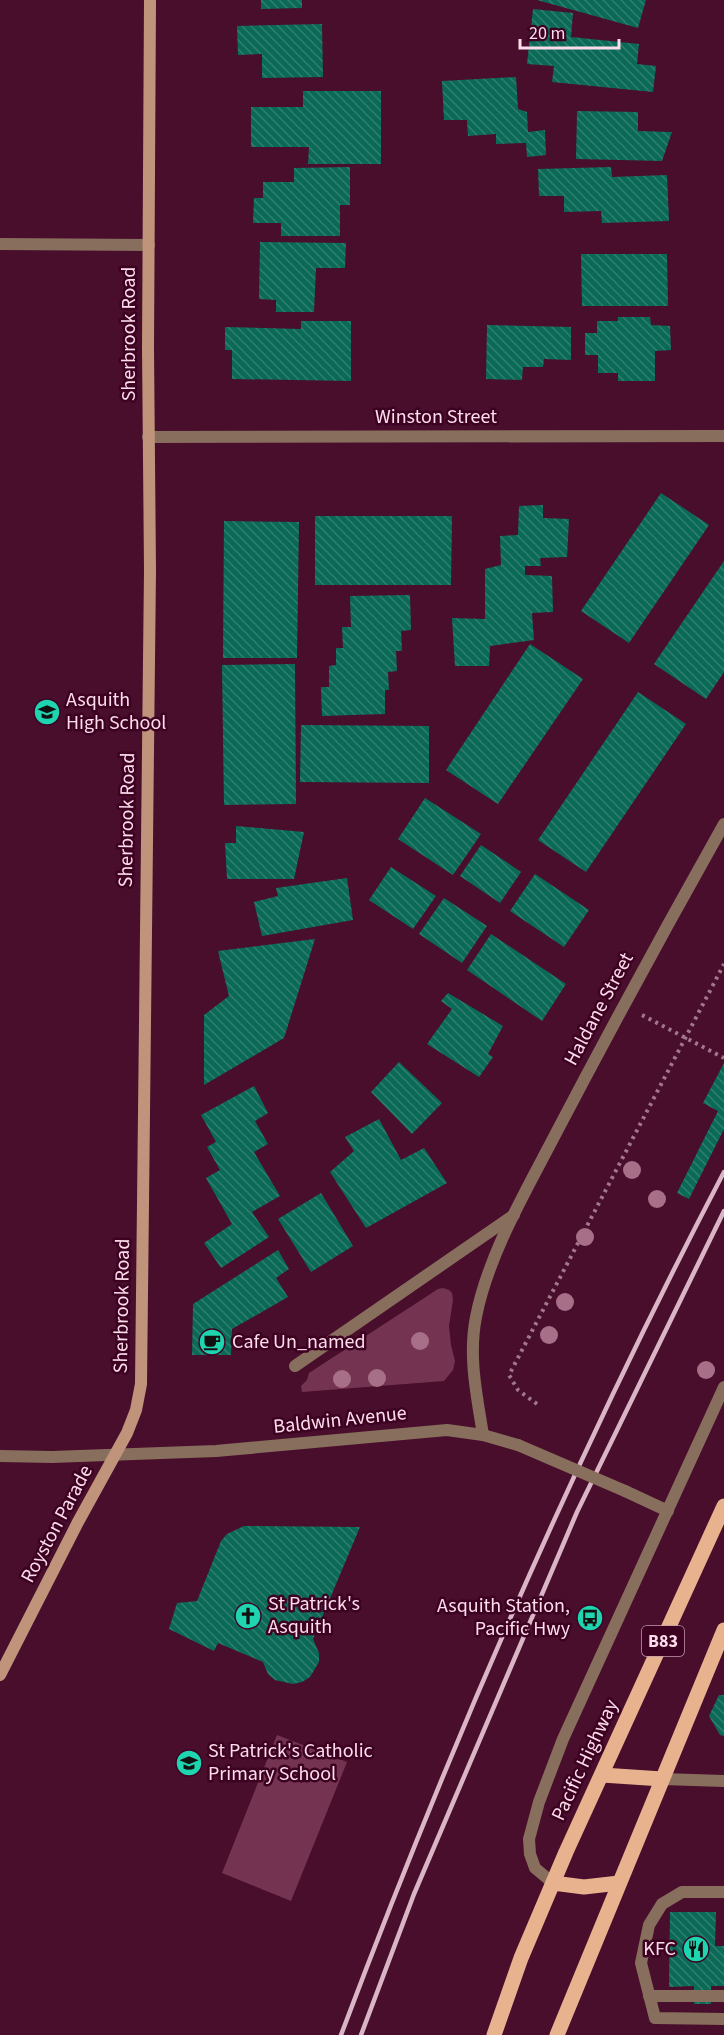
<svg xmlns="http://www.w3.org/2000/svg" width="724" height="2035" viewBox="0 0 724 2035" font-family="'Source Sans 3',sans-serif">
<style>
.green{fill:#743451}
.building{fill:url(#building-back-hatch)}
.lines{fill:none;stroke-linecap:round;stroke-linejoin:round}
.path{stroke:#a2768b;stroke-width:4;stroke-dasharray:3 4.5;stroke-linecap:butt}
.lane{stroke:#886e5d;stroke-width:12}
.street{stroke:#886e5d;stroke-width:12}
.secondary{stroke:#bf947a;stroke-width:12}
.primary{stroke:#e9b28f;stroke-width:15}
.rail{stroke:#dab5c5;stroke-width:4.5}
.street-bridge{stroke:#886e5d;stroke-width:12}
.tree{fill:#a86f88}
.labels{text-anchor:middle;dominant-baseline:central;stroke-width:5;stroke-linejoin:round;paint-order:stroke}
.shield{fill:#3d0222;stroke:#c39bad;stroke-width:1.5}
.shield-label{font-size:18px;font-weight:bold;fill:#fcdde9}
.street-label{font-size:20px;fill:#fcdde9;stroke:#3d0222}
.poi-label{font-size:20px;fill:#fcdde9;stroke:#3d0222;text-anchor:start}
</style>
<defs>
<pattern id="building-back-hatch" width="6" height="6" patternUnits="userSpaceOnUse" patternTransform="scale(1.5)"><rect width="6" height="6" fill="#0b6a57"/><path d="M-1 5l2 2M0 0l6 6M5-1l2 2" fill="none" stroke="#2f7f6f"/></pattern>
</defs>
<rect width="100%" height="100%" fill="#480e2c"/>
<g class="green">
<path d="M443,1288L449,1290L452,1293L453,1300L449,1326L451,1345L455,1361L453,1370L444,1381L302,1392L301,1386L307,1380L309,1373L438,1289Z"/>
<path d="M277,1735L347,1762L291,1901L222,1873Z"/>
</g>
<g class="building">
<path d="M261,0H302V8L261,9Z"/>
<path d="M537,0H646L638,28Z"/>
<path d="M533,9L573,13L571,37L639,44L637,64L656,66L653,92L552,82L554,66L527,64Z"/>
<path d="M322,24L323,77L262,78V54L238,55L237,26Z"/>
<path d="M516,77L518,109L527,112L528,132L545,130L546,155L527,157L526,143L496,144V134L468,136L467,120H444L442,81Z"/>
<path d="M303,91H381V164H308L309,147H251V107H303Z"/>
<path d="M577,111L638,112V131L672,132L662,161L576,159Z"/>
<path d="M350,167V205H340V236H281V223H253L254,198H263V182H294V168Z"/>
<path d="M611,167L612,177L667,175L669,221L602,223L601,211L564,212V196H539L538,169Z"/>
<path d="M260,242L346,243L345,268H316L314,312H276V300L259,299Z"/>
<path d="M581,254H667L668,306H582Z"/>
<path d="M618,317H650L651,325L670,326L671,350L655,351V381H618V373H598V355H585V333H597V321H618Z"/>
<path d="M301,321H351V381L232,379V350H225V327L301,329Z"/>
<path d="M487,325L571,327V360L544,359L543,367H523L522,380L486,379Z"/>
<path d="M661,493L709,525L629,643L581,611Z"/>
<path d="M543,505V518L569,519L567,557L540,558L541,566H525V575L552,576L553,612L532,613L534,640L490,646L489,666H455L452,618L485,619V569L501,565L500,536L518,535L519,506Z"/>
<path d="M315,516H452L451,585H315Z"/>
<path d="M224,521L299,522L297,658H223Z"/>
<path d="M724,561V672L706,699L654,664Z"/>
<path d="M410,595L411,630L401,631L402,651H396L397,671L388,672L389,690H385V714L322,716L321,687H329V666L336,665V648H343L342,627H351L350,596Z"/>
<path d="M530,644L583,679L498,804L446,770Z"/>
<path d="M295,664L296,804L224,805L222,665Z"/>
<path d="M638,692L686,724L586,872L538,840Z"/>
<path d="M301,725L429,726V783L300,782Z"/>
<path d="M425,798L481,834L453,875L398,839Z"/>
<path d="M236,826L304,832L294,879H227L225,843H236Z"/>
<path d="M481,845L521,872L500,903L460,876Z"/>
<path d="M391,867L436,896L413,929L369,900Z"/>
<path d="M535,874L589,910L564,947L510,911Z"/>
<path d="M347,878L353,920L262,936L254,902L278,896L276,888Z"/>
<path d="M444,898L487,926L462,963L419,934Z"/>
<path d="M491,934L566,984L542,1021L467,970Z"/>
<path d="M315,939L284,1038L204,1085V1015L229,996L218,951Z"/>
<path d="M448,993L503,1026L488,1054L493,1057L479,1077L427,1044L452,1009L441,1001Z"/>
<path d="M399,1062L442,1103L412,1134L371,1092Z"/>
<path d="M724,1063V1129L689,1199L677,1193L718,1111L703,1103Z"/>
<path d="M254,1086L268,1113L255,1121L268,1144L254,1152L280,1196L252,1212L269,1237L221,1268L204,1243L232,1224L206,1178L220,1170L207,1147L216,1142L201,1115Z"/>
<path d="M379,1119L401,1160L424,1148L447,1183L366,1228L330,1172L354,1151L345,1137Z"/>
<path d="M321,1193L353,1246L311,1272L278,1219Z"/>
<path d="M278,1250L289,1269L276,1278L288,1297L232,1329L231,1355H192L193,1304Z"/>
<path d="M244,1526L360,1527L313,1639L319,1653V1662L310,1677L302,1682L293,1684L275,1680L268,1674L263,1662L218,1643L214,1651L169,1629L177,1603L197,1601L221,1541L227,1534Z"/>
<path d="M719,1695H724V1736L720,1735L709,1716Z"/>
<path d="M670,1912H716L715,1946H724V1986H711V2004H694V1986L669,1987Z"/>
</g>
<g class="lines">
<g class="path">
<path d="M642,1015L724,1058"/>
<path d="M537,1404L518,1390L509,1375L724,964"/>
</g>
<g class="lane">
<path d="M295,1366L514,1215"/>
<path d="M724,1892H682L662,1904L649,1925L641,1963L655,2018L724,2019"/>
<path d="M649,1996H724"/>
</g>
<g class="street">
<path d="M0,244L149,245"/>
<path d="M148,437L724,436"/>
<path d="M483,1435C477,1396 468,1357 476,1317C488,1255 526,1191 555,1135C610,1030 666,927 724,824"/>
<path d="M0,1456L52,1457L216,1451L447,1430L483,1435L518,1445"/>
<path d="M625,1491L668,1511"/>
<path d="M662,1779L724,1781"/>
<path d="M553,1883L535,1868L530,1854L529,1839L539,1802L563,1739L724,1387"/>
</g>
<path class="secondary" d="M0,1675L78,1522L127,1433L136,1410L141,1384L150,570L148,348L150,0"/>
<g class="primary">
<path d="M602,1775L662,1779"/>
<path d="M553,1883L584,1887L619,1883"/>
<path d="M494,2035L521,1958L566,1852L724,1506"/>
<path d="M557,2035L724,1630"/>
</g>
<g class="rail">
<path d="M341,2035C452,1740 578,1451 724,1172"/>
<path d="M361,2035L414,1894L577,1512L724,1211"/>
</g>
<path class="street-bridge" d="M518,1445L625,1491"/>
</g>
<g class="tree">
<circle cx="632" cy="1170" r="9"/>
<circle cx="657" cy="1199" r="9"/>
<circle cx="585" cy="1237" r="9"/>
<circle cx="565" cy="1302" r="9"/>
<circle cx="549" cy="1335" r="9"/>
<circle cx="420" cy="1341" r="9"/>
<circle cx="706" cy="1370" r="9"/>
<circle cx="377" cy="1378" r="9"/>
<circle cx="342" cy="1379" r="9"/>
</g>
<defs>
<symbol id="school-disc" viewBox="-11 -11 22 22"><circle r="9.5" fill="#1fd5b0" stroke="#3d0222"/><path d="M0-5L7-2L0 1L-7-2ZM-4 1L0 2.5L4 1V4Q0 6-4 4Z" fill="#111"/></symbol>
<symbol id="cafe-disc" viewBox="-11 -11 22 22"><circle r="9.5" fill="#1fd5b0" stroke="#3d0222"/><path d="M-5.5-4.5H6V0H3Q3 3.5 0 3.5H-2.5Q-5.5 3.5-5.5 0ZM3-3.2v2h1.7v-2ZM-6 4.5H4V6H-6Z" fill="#111"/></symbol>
<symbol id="church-disc" viewBox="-11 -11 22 22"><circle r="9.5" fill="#1fd5b0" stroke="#3d0222"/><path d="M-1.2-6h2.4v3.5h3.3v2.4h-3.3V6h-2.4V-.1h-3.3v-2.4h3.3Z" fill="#111"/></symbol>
<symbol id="bus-disc" viewBox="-11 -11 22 22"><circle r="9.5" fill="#1fd5b0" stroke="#3d0222"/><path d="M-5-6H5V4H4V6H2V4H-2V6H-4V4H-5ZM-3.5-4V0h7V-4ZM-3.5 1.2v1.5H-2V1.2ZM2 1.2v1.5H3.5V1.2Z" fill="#111"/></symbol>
<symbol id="restaurant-disc" viewBox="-11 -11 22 22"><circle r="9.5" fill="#1fd5b0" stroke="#3d0222"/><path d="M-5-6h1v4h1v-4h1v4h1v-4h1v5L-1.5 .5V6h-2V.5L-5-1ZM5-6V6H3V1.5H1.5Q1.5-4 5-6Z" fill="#111"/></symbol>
</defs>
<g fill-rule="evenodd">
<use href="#school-disc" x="32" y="697" width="30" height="30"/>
<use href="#cafe-disc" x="197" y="1327" width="30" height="30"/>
<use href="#church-disc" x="233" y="1601" width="30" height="30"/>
<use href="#bus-disc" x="575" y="1603" width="30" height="30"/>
<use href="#school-disc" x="174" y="1748" width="30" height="30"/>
<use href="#restaurant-disc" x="681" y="1934" width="30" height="30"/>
</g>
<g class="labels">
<rect class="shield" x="642" y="1626" width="42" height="30" rx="4.5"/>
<g class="shield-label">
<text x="663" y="1641">B83</text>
</g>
<g class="street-label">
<text transform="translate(129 334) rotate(-90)">Sherbrook Road</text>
<text x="436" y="417">Winston Street</text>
<text transform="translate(127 820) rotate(-89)">Sherbrook Road</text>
<text transform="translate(599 1009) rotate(-62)">Haldane Street</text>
<text transform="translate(122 1306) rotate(-89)">Sherbrook Road</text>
<text transform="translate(340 1420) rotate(-6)">Baldwin Avenue</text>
<text transform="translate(57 1524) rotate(-62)">Royston Parade</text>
<text transform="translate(585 1760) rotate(-65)">Pacific Highway</text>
</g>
<g class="poi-label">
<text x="66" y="700">Asquith<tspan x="66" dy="23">High School</tspan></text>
<text x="232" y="1342">Cafe Un_named</text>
<text x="268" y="1604">St Patrick's<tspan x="268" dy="23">Asquith</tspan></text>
<text x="570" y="1606" text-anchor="end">Asquith Station,<tspan x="570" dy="23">Pacific Hwy</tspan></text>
<text x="208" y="1751">St Patrick's Catholic<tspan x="208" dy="23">Primary School</tspan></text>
<text x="676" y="1949" text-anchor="end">KFC</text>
</g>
</g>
<path d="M520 39v9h99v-9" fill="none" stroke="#fcdde9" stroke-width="3"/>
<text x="529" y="39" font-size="18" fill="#fcdde9" stroke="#3d0222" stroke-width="4.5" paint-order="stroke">20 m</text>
</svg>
